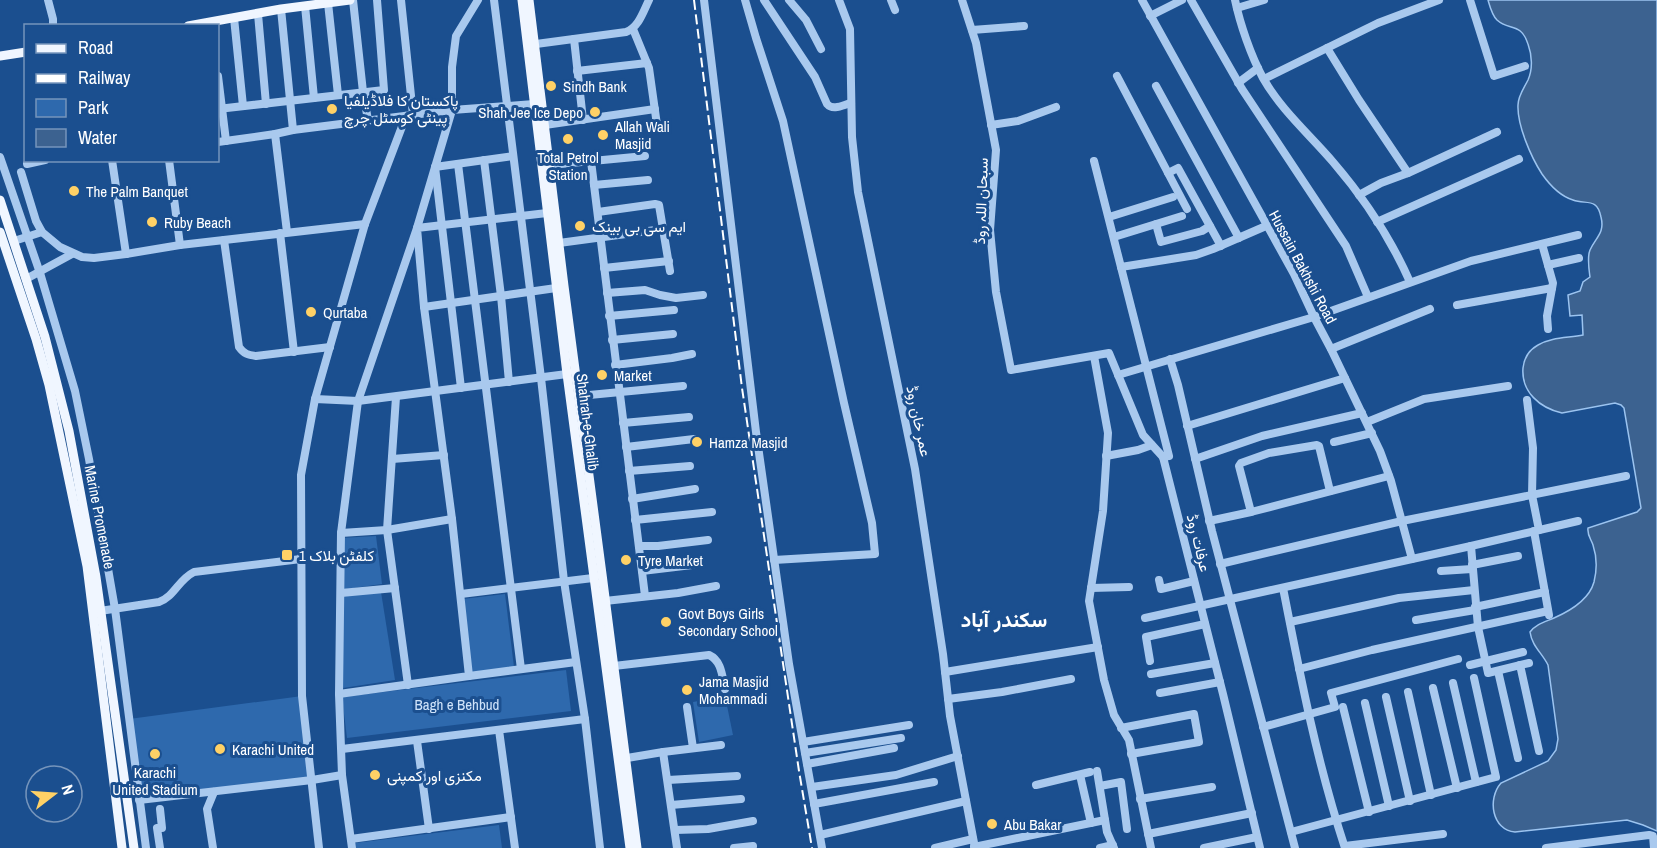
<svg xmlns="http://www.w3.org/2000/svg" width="1657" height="848" viewBox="0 0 1657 848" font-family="'Archivo Narrow',Vazirmatn,sans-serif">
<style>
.green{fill:#2e69ad}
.water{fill:#3c6290;stroke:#9cc4f0;stroke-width:1.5}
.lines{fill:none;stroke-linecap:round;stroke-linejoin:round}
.minor{stroke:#a9c9ee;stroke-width:8}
.major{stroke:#f0f6ff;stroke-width:9}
.rail{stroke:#fff;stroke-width:2;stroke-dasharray:10 4.5;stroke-linecap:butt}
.poi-dot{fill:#ffd166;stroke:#1b4f8f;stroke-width:2}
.labels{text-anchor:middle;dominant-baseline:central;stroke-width:6;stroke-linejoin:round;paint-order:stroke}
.poi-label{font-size:15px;fill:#fff;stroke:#1b4f8f;text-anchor:start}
.street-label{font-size:15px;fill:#fff;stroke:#1b4f8f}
.park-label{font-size:15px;fill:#cfe3fa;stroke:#1b4f8f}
.district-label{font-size:21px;font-weight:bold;fill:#fff;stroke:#1b4f8f}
</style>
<rect width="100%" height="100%" fill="#1b4f8f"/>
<g class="green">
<path d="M376,536L382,584L339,590L340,538Z"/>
<path d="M381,592L395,680L343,688L342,596Z"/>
<path d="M505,594L514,667L472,672L463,599Z"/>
<path d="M566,670L571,711L347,738L342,697Z"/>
<path d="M302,696L312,780L139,800L129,719Z"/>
<path d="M725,696L733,735L699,742L693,702Z"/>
<path d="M499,825L502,848H356L355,843Z"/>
</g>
<path class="water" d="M1488,0H1657V831L1643,825L1627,820L1515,832C1492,830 1487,799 1501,783L1548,761L1556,750L1558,739L1548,665C1542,653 1532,646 1530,632C1536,624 1545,622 1554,618C1570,611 1589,600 1594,582C1597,570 1597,557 1593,545C1591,539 1587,535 1588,528L1637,512L1641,508L1624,408L1621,405L1615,403L1562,413C1540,408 1521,392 1523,368C1524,358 1529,350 1538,345C1551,337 1568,338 1583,335L1582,315L1570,316L1568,295L1580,291L1583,282L1590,277C1589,270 1587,257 1590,250C1596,237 1605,233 1601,217C1597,197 1586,205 1573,200C1560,196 1549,184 1542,174C1531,157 1517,125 1518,105C1518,96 1524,88 1528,80C1533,69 1532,55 1528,44C1521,22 1509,31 1497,20C1492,15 1490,7 1488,0Z"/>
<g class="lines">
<g class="minor">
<path d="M48,0L53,19V26"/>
<path d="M353,0L363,92L368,120"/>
<path d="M401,0L413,115"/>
<path d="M494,0L541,378L564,581L585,719L600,848"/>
<path d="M704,0L756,432L789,664L822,848"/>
<path d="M745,0L756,38L783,121L844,403L872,523L875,554L774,560"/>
<path d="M764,0L815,77L827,104C833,111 843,105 851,103"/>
<path d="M789,0L806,20L821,49"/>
<path d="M839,0L850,29L852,137L858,192L915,469L943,654L950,716L975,848"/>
<path d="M891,0L895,10"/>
<path d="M962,0L976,43L996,150L990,230L996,292L1011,370L1109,353L1143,435L1163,457L1223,694L1260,848"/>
<path d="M1142,0L1294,274L1314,317L1331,349L1380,451L1391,481L1412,559"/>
<path d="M1191,0L1242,89L1346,246L1368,297"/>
<path d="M1235,0C1240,24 1251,56 1263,78C1281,110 1310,135 1333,162C1364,198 1391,239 1410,282"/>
<path d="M1470,0L1494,76L1525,66"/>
<path d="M328,3L338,95"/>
<path d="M305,6L314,98"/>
<path d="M1237,8L1264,0"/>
<path d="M281,9L293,130"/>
<path d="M258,14L266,104"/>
<path d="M1150,16L1182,0"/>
<path d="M234,18L243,106"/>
<path d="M633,29L649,68L657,125"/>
<path d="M972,30L1024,26"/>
<path d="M574,39L583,120"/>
<path d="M536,44L626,32C639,27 643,12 649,0"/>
<path d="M1327,48L1359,100L1408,173"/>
<path d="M577,71L647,63"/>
<path d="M218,76L226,141"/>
<path d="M1117,76L1187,209"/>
<path d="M1264,79L1378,23L1439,0"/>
<path d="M1238,83L1258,68"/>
<path d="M1156,86L1239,238"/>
<path d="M218,109L384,90L377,0"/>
<path d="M545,125L655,109"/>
<path d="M991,125L1018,121L1056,107"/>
<path d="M275,134L287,232"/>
<path d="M218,142L275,134L293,130L452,110L534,104"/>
<path d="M0,157L40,273L75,391L89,459L115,609L146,848"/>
<path d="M112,160L126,254"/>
<path d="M169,160L180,245"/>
<path d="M484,160L501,296L509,382"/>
<path d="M591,161L645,596"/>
<path d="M1094,161L1169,456L1163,457"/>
<path d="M27,164L45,160"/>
<path d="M458,164L521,669"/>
<path d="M550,165L645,156"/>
<path d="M21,172L36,221L42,232L60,247L82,257L94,258L126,254L180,245L365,224"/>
<path d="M1168,173L1178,168L1221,246"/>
<path d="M594,185L648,180"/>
<path d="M1359,195L1381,183L1408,173L1497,132"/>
<path d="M598,212L655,204L659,205L670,271"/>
<path d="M1109,217L1173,197"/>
<path d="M1377,222L1519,159"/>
<path d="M1156,224L1161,242L1202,231L1210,226"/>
<path d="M280,233L294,352"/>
<path d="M1114,237L1182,216"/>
<path d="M224,240L239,347C244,354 248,355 256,356L330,347"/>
<path d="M14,241L42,232"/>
<path d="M559,243L663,229"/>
<path d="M1542,244L1553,283L1547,316L1548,329"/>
<path d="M1548,265L1579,258"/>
<path d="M1121,267L1196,255L1213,249L1266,226"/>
<path d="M604,268L669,261"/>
<path d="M26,279L72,254"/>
<path d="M607,293L645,290L660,295L676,298L703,295"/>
<path d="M1457,305L1552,288"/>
<path d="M424,307L556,288"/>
<path d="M609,316L674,310"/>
<path d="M612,340L673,334"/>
<path d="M1331,349L1430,309"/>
<path d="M1094,356L1108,433L1103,511L1089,601L1104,680L1114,715L1129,740L1151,848"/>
<path d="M1170,359L1178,385L1212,531L1295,848"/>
<path d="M615,365L672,358L692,354"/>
<path d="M1118,375L1314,317L1471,261L1578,235"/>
<path d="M461,388L435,167L513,156"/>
<path d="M579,396L683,386"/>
<path d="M396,397L387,530L408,685"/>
<path d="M315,399L358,401L567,374"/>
<path d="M1527,400L1533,448L1532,495L1539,530"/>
<path d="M1367,422L1424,399L1508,386"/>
<path d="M623,423L689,417"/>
<path d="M1187,426L1345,378"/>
<path d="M1334,442L1372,433"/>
<path d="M626,447L694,439"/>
<path d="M1106,456L1138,450L1152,445"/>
<path d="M392,459L444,455"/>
<path d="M1195,459L1262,436L1362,413"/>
<path d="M629,471L690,466"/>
<path d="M632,499L695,489"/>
<path d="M1251,512L1239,466L1241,463L1269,453L1317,445L1319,446L1330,491"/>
<path d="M635,520L712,512"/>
<path d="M1209,521L1251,512L1389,476"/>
<path d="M1534,531L1549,615"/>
<path d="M341,533L387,530L452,519"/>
<path d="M639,546H658L708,540"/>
<path d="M1471,546L1478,627L1488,673L1529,663"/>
<path d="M1220,564L1402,521L1626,476"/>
<path d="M1472,565L1518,556"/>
<path d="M642,571L692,565"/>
<path d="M1441,571L1472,569"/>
<path d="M1159,580L1161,589L1194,581"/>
<path d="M1091,588L1129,587"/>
<path d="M1283,588C1300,675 1317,763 1345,848"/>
<path d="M341,593L395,588"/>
<path d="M461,594L593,578"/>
<path d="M605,601L678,593L716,586"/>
<path d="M1475,607L1545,592"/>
<path d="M100,611L159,602C175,596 178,580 194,572L301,559"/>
<path d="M1145,618L1471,546L1578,521"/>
<path d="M1416,620L1475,610"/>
<path d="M1290,622L1399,598L1474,590"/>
<path d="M1150,661L1146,637L1205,624"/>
<path d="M1470,665L1523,652"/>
<path d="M1520,665L1539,751"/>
<path d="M614,666L709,655C722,661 722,676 725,689"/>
<path d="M1299,669L1372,650L1548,611"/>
<path d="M1498,671L1518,758"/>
<path d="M945,672L1098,647"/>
<path d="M1151,674L1215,663"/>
<path d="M469,676L576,662"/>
<path d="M1453,683L1476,782"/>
<path d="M1433,688L1457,788"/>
<path d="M1408,692L1431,795"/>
<path d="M1160,693L1220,682"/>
<path d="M339,694L469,676L452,519L424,307L417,228L547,213"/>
<path d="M1386,697L1410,801"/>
<path d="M948,699L1002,692L1071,679"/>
<path d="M1365,703L1389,806"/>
<path d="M687,707L693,748"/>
<path d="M1343,707L1369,812"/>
<path d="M1263,727L1335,707L1331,693L1458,659"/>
<path d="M1121,728L1194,714L1199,742L1131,754"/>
<path d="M499,730L515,848"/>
<path d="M417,741L429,829"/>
<path d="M803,742L909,725"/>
<path d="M342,749L585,719"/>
<path d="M663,752L677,848"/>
<path d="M805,753L901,738"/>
<path d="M621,759L663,752L721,745"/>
<path d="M807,764L894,748"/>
<path d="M1097,771L1107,832L1114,848"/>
<path d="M1080,775L1091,823"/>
<path d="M668,780L737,776"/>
<path d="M1036,785L1090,772"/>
<path d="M1100,786L1121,782L1127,829"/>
<path d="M812,787L896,775L958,756"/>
<path d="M1140,799L1212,787"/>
<path d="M139,800L312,780L342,775"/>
<path d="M814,804L934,782"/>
<path d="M671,805L741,799"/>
<path d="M675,830L708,829L753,821"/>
<path d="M1291,832L1496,777L1474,678"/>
<path d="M1148,834L1252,813"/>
<path d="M820,835L966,801"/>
<path d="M351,839L511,817"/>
<path d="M1345,846L1443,834"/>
<path d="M974,847L1105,820"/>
<path d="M160,848L157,828H162L160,809"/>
<path d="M213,848L207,809L214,792"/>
<path d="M319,848L302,696L301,475L315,399L365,224L406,116"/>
<path d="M352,848L342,775L339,694L341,533L358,401L417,228L452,110V67L456,36L478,0"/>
<path d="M734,848L753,846"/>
<path d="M935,848L973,839"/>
<path d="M1100,848L1113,845"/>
<path d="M1204,848L1257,837"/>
<path d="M1546,848L1649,835L1653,836L1654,848"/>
</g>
<g class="major">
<path d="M522,0L567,374L630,848"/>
<path d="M529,0L564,286L602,574L637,848"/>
<path d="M188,26L281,9L350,0"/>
<path d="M0,56L26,52"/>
<path d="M0,200L45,337L69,431L96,577L134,848"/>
<path d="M0,232L36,339L49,385L87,566L122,848"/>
</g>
<path class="rail" d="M694,0L742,388L799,771L812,848"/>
</g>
<g class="poi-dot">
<circle cx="551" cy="86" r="6"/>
<circle cx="332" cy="109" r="6"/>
<circle cx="595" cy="112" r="6"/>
<circle cx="603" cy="135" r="6"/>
<circle cx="568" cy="139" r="6"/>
<circle cx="74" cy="191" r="6"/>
<circle cx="152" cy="222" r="6"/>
<circle cx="580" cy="226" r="6"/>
<circle cx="311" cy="312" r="6"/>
<circle cx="602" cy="375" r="6"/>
<circle cx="697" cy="442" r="6"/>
<rect x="281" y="549" width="12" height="12" rx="3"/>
<circle cx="626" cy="560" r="6"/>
<circle cx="666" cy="622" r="6"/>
<circle cx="687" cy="690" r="6"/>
<circle cx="220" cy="749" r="6"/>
<circle cx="155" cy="754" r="6"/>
<circle cx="375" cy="775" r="6"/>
<circle cx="992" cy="824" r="6"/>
</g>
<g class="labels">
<g class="poi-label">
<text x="563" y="86">Sindh Bank</text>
<text x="344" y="100">پاکستان کا فلاڈیلفیا<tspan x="344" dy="17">پینٹی کوسٹل چرچ</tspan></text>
<text x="583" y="112" text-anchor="end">Shah Jee Ice Depo</text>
<text x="615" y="126">Allah Wali<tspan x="615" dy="17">Masjid</tspan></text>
<text x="568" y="157" text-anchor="middle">Total Petrol<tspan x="568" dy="17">Station</tspan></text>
<text x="86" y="191">The Palm Banquet</text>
<text x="164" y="222">Ruby Beach</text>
<text x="592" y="226">ایم سی بی بینک</text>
<text x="323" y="312">Qurtaba</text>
<text x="614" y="375">Market</text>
<text x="709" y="442">Hamza Masjid</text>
<text x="299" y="555">کلفٹن بلاک 1</text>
<text x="638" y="560">Tyre Market</text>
<text x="678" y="613">Govt Boys Girls<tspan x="678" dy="17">Secondary School</tspan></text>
<text x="699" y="681">Jama Masjid<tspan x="699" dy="17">Mohammadi</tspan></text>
<text x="232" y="749">Karachi United</text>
<text x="155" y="772" text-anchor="middle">Karachi<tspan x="155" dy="17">United Stadium</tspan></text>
<text x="387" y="775">مکنزی اور کمپنی</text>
<text x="1004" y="824">Abu Bakar</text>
</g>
<g class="street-label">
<text transform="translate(981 201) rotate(-88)">سبحان اللہ روڈ</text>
<text transform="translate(1303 267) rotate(62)">Hussain Bakhshi Road</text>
<text transform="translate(919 421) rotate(78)">عمر خان روڈ</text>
<text transform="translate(588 422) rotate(83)">Shahrah-e-Ghalib</text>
<text transform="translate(100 517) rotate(79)">Marine Promenade</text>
<text transform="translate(1199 543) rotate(76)">عرفات روڈ</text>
</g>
<g class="park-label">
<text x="457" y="704">Bagh e Behbud</text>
</g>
<g class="district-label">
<text x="1004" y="619">سکندر آباد</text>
</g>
</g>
<rect x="24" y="24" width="195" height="138" fill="#1b4f8f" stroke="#7695bc" stroke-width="1.5"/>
<rect x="36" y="44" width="30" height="9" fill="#f0f6ff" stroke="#7695bc" stroke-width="1.5"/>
<text x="78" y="54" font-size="18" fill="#ffffff">Road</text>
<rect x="36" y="74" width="30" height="9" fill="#ffffff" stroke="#7695bc" stroke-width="1.5"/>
<text x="78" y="84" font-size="18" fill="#ffffff">Railway</text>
<rect x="36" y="99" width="30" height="18" fill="#2e69ad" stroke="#7695bc" stroke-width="1.5"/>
<text x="78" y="114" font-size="18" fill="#ffffff">Park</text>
<rect x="36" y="129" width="30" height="18" fill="#3c6290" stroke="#7695bc" stroke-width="1.5"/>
<text x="78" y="144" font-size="18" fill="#ffffff">Water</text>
<g transform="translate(54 794) rotate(73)"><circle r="28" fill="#1b4f8f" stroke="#7695bc" stroke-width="1.5"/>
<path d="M0-4.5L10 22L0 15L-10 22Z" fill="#ffd166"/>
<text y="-9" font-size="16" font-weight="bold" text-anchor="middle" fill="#ffffff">N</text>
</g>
</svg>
